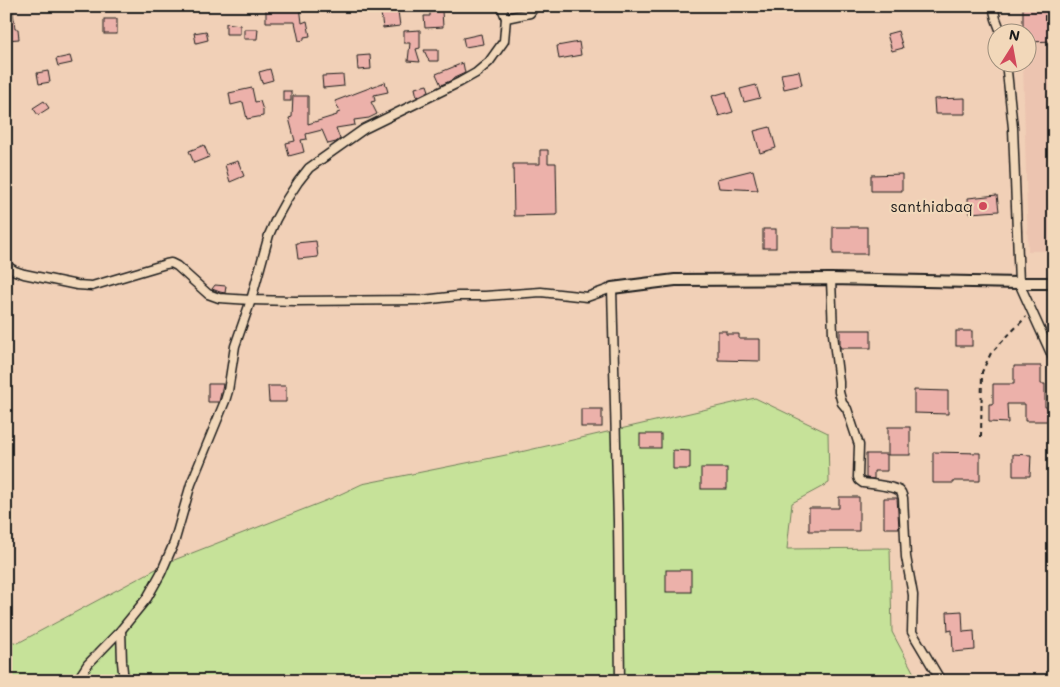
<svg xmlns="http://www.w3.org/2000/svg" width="1060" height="687" viewBox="0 0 1060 687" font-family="Mali,sans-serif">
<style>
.built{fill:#ecc4b0}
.green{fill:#c6e299;stroke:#717f5a}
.building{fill:#ecb1aa;stroke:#1c1c1c}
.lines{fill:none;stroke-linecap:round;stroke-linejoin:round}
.minor-casing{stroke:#1c1c1c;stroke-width:11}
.tertiary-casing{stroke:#1c1c1c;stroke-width:14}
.path{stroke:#1c1c1c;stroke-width:2;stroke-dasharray:5 4;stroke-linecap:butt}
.minor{stroke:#f2d8ba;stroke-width:8}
.tertiary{stroke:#f2d8ba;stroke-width:10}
.poi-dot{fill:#d1495b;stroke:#f2d8ba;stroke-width:2}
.labels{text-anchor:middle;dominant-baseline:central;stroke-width:4.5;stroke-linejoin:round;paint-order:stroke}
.poi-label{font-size:15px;fill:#1c1c1c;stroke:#f2d8ba;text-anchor:end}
</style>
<rect width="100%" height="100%" fill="#f1d0b7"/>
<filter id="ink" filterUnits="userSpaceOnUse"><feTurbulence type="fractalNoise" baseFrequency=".02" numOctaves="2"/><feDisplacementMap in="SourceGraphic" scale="10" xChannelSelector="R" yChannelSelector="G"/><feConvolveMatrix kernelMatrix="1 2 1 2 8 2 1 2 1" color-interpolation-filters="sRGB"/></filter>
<g filter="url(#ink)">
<path class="built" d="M1021,6H1054V251H1028L1023,63L1028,62V32H1022Z"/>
<path class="green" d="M755,398L828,433L829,483L792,503L787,549L890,548L892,632L918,681H6V640L18,643L169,562L330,499L362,484L516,453Z"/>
<g class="building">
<path d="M287,6H300L302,23L307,21L310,36L304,37V40L299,41L295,22H266V8H288Z"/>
<path d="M1023,6H1054V41L1028,42V32H1023Z"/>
<path d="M398,11L400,26L383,28L381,13Z"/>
<path d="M442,11L443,27L425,28L424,16H430V12Z"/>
<path d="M13,12L15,29H18L19,39L6,40V14Z"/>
<rect x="104" y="19" width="13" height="15"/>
<path d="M226,23L240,25V34H226Z"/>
<path d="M244,29H258L257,39H244Z"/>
<path d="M420,30V48L416,49L420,62L408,61L410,43H404V31Z"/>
<path d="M206,31L208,40L196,43L194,33Z"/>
<path d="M898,31L903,48L892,51L887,34Z"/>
<path d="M481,34L483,44L465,47L463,38Z"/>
<path d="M579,42L581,55L559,59L557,46Z"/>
<path d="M424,50H438V61H429Z"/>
<path d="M370,55L371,69L358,70L357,56Z"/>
<path d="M70,56L72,63L58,66L56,59Z"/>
<path d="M463,63L465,73L452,79V80L441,85L436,74Z"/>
<path d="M270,69L273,80L262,83L259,72Z"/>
<path d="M48,71L50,82L39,84L37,73Z"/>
<path d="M799,71L802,85L784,89L781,74Z"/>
<path d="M343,75L344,86L323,88L322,76Z"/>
<path d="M385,82L388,92L374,95L375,101L371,102L377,114L369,118L354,120L355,125L336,128L340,139L336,142L328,144L322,130L306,134L307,139L301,140L304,152L289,156L286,143L295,141L289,118L292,117L293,96H308V124L337,115V113L340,112L335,101Z"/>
<path d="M427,85L429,91L417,97L415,88Z"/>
<path d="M756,85L760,98L744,102L740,89Z"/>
<path d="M252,88L255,102L260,101L263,110V116L247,119L243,102L231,105L229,93Z"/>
<rect x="283" y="91" width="8" height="10"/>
<path d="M726,92L733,112L719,116L712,96Z"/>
<path d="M965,98V114H935L934,99Z"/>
<path d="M44,101L49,108L38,115L33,108Z"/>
<path d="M770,127L776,148L760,153L754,131Z"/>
<path d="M204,145L209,157L194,163L189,151Z"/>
<path d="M540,150H548V163H556L557,215L514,216L513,164H540Z"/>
<path d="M238,161L244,176L230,182L225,165Z"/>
<path d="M753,170L758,190L719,188L717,179Z"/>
<path d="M902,174V191H871V175Z"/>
<path d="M997,195L999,211L969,213L968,198Z"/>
<rect x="833" y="227" width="34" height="27"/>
<rect x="763" y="229" width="13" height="19"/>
<path d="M316,241L318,257L298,259L296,243Z"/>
<path d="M215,285L226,286L225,293L220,292L212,289Z"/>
<rect x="840" y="330" width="31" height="18"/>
<path d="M718,331H726V334H739V339H760V361L718,360Z"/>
<rect x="956" y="331" width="16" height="15"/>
<path d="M1014,366H1041V384H1045V407H1048V421H1025V404H1007L1008,423L989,422V404H993V384H1014Z"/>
<path d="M208,384H223L219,402H208Z"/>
<path d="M268,386H286V402H269Z"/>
<path d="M914,390L948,391V414L914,413Z"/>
<rect x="581" y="409" width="21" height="18"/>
<rect x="888" y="427" width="22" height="28"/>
<rect x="640" y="434" width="21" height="14"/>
<path d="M673,450L690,451V469H673Z"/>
<path d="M933,452L980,453V481H954V483H933Z"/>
<path d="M866,454H887V471H874V479L866,478Z"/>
<path d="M1013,454L1031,455L1030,476H1013Z"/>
<rect x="701" y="468" width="26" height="21"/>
<path d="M839,497H859V531H809V508H839Z"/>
<path d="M884,498H897L899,528H884Z"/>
<rect x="666" y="570" width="25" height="22"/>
<path d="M962,611L963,632L974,631L975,650L953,652L952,630L948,631L947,612Z"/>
</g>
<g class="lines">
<defs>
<g id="minor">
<path d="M500,6L502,8L506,18"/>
<path d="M993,6L996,19L1001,32"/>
<path d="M1006,62L1013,128L1019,283L1054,360"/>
<path d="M6,265L15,271L24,274L77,285L92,286L166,264L171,263L177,266L208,294L219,298L251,300L295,301L423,300L458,296H485L541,292L587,297L612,288L618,522L620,681"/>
<path d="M831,279L833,334L839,382V392L842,403L847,409L859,445L858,477L859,480L863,483C872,484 893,486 900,491C902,493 902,495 903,498L906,557L913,595L912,632L941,681"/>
<path d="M121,630L122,662L124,681"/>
<path d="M77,681L88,664L121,630L147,598L161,573L174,543L191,484L225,401L228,391L235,346L251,300L269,235L276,219L287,199L298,182L309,168L364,129L460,82L476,73L489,62L504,41L506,18L530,13L535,6"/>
</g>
<path id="tertiary" d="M612,288L675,280L831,279L1019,283H1054"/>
</defs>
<use href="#minor" class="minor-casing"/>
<use href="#tertiary" class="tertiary-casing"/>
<g class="path">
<path d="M1045,6V20H1054"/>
<path d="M981,437L982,372L991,353L1026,317"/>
</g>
<use href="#minor" class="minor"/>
<use href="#tertiary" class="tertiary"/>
</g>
</g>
<circle class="poi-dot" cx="983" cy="206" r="5"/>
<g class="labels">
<g class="poi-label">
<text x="973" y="206">santhiabaq</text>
</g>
</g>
<rect width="1060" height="687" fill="none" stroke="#f2d8ba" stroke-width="25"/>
<rect x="12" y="12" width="1035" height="662" fill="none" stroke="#1c1c1c" stroke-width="2" filter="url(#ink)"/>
<g transform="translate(1012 48) rotate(11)"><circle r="24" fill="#f2d8ba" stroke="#9c8d7b"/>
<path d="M0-4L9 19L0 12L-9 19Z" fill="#d1495b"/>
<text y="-8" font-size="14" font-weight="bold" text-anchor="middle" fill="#1c1c1c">N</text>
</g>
</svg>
